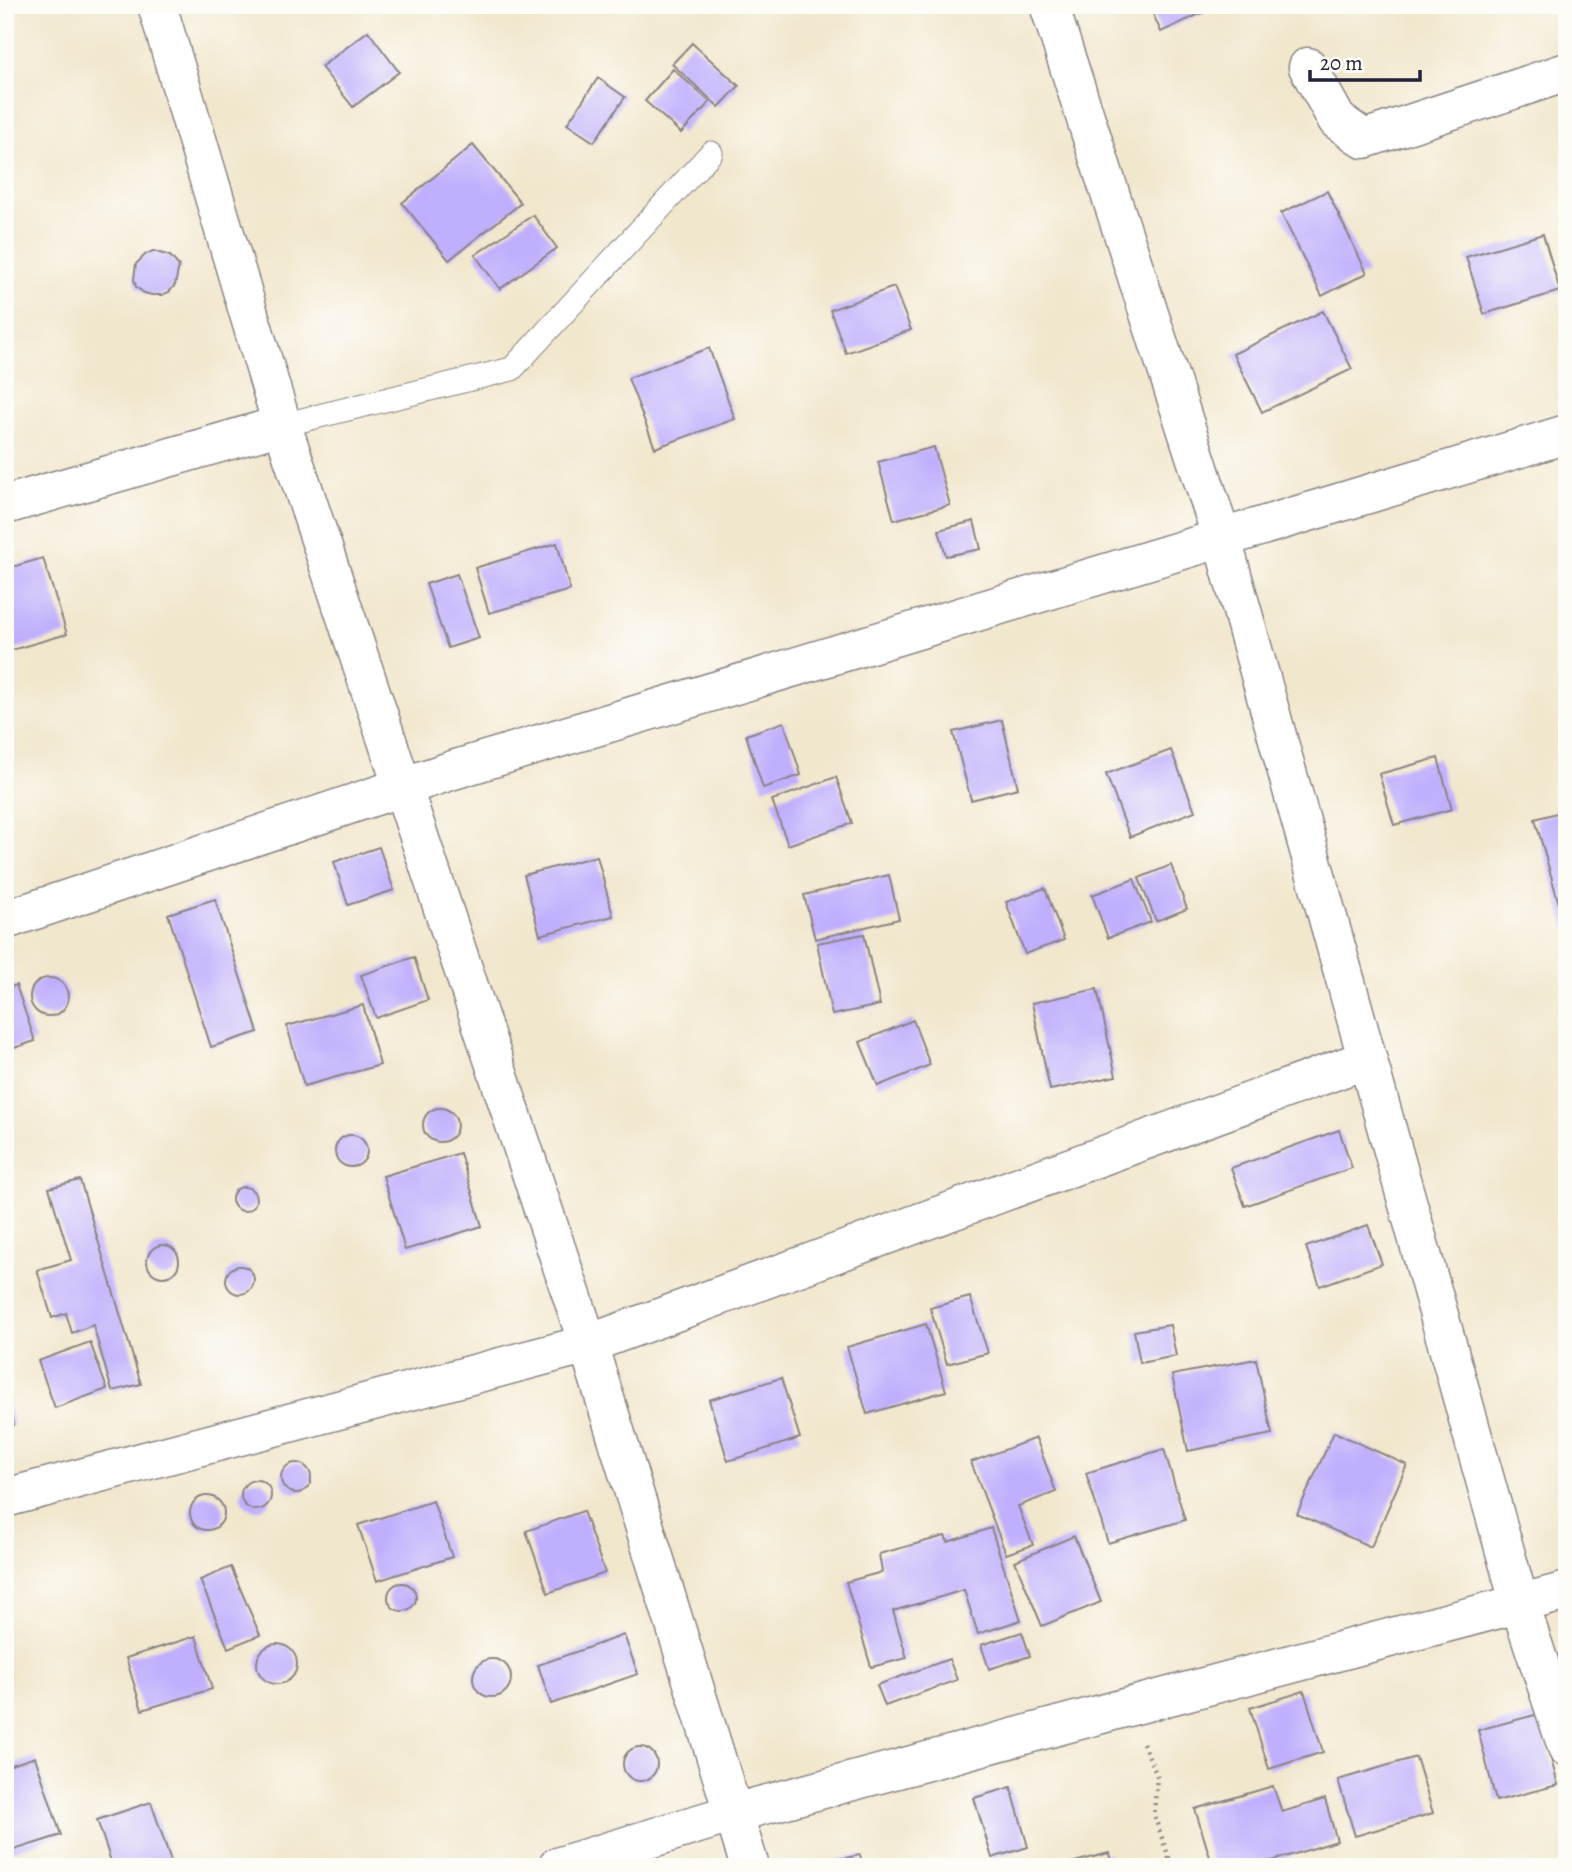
<svg xmlns="http://www.w3.org/2000/svg" width="1572" height="1872" viewBox="0 0 1572 1872" font-family="Alegreya,serif">
<style>
.building{fill:#c0affd}
.lines{fill:none;stroke-linecap:round;stroke-linejoin:round}
.service-casing{stroke:#8a8484;stroke-width:25}
.minor-casing{stroke:#8a8484;stroke-width:41}
.path{stroke:#8a8484;stroke-width:4.5;stroke-dasharray:2 5;stroke-linecap:butt}
.service{stroke:#fff;stroke-width:23}
.minor{stroke:#fff;stroke-width:38}
</style>
<rect width="100%" height="100%" fill="#fdfcf7"/>
<filter id="ink" filterUnits="userSpaceOnUse"><feTurbulence type="fractalNoise" baseFrequency=".0143" numOctaves="2"/><feDisplacementMap in="SourceGraphic" scale="14" xChannelSelector="R" yChannelSelector="G"/><feConvolveMatrix kernelMatrix="1 2 1 2 8 2 1 2 1" color-interpolation-filters="sRGB"/></filter>
<filter id="wash" filterUnits="userSpaceOnUse"><feTurbulence type="fractalNoise" baseFrequency=".00686" numOctaves="4" result="noise"/><feDisplacementMap in="SourceGraphic" scale="28" xChannelSelector="R" yChannelSelector="G"/><feGaussianBlur stdDeviation="1.57" result="paint"/><feColorMatrix in="noise" values="0 0 0 0 0 0 0 0 0 0 0 0 0 0 0 0 0 1.4 0 .05"/><feComposite in="paint" operator="in"/></filter>
<g filter="url(#wash)">
<rect width="100%" height="100%" fill="#f1e7cd"/>
<g id="blocks">
<g class="building">
<path d="M1149,5H1219L1161,32Z"/>
<path d="M368,31L399,72L353,107L321,67Z"/>
<path d="M692,43L739,86L719,107L672,64Z"/>
<path d="M673,69L710,102L681,133L645,101Z"/>
<path d="M598,78L625,97L594,142L567,124Z"/>
<path d="M473,145L521,203L449,260L402,203Z"/>
<path d="M1327,191L1367,273L1322,296L1281,213Z"/>
<path d="M533,215L557,248L500,289L475,255Z"/>
<path d="M1543,234L1560,291L1484,314L1466,257Z"/>
<path d="M153,251L170,256L179,266L175,285L169,292L162,295H152L144,293L136,287L134,279L136,264L146,254Z"/>
<path d="M894,287L911,330L846,353L830,310Z"/>
<path d="M1323,311L1352,369L1262,412L1233,354Z"/>
<path d="M709,348L735,419L655,448L628,378Z"/>
<path d="M934,447L950,505L894,520L878,462Z"/>
<path d="M974,521L981,549L946,556L939,530Z"/>
<path d="M557,543L570,590L489,613L475,568Z"/>
<path d="M43,558L67,634L5,652V569Z"/>
<path d="M457,574L479,638L448,648L426,584Z"/>
<path d="M1002,720L1018,788L971,800L953,732Z"/>
<path d="M784,722L801,775L763,788L746,735Z"/>
<path d="M1171,750L1195,811L1130,837L1106,774Z"/>
<path d="M1438,758L1452,809L1394,825L1379,774Z"/>
<path d="M836,777L852,823L788,845L772,800Z"/>
<path d="M1567,810V929H1566L1535,819Z"/>
<path d="M379,847L394,890L348,905L334,862Z"/>
<path d="M597,856L613,916L540,935L524,875Z"/>
<path d="M1171,865L1187,909L1156,921L1139,878Z"/>
<path d="M889,875L899,919L815,939L804,895Z"/>
<path d="M1134,879L1151,922L1108,938L1092,895Z"/>
<path d="M1045,888L1064,940L1025,954L1006,902Z"/>
<path d="M215,899L258,1032L211,1047L168,914Z"/>
<path d="M864,934L880,1005L832,1015L817,943Z"/>
<path d="M414,957L428,1000L376,1018L361,975Z"/>
<circle cx="49" cy="997" r="19"/>
<path d="M16,985L35,1041L5,1051V989Z"/>
<path d="M1097,989L1116,1076L1050,1090L1032,1003Z"/>
<path d="M363,1005L380,1065L304,1086L287,1026Z"/>
<path d="M913,1020L930,1065L878,1086L860,1042Z"/>
<circle cx="440" cy="1125" r="17"/>
<path d="M1339,1130L1352,1168L1245,1206L1231,1168Z"/>
<circle cx="351" cy="1151" r="16"/>
<path d="M460,1153L482,1226L405,1250L383,1176Z"/>
<path d="M80,1180L141,1384L112,1391L93,1325L72,1333L66,1313L52,1318L37,1270L71,1260L49,1188Z"/>
<circle cx="244" cy="1199" r="12"/>
<path d="M1368,1225L1382,1264L1320,1286L1306,1247Z"/>
<circle cx="163" cy="1261" r="16"/>
<circle cx="240" cy="1280" r="14"/>
<path d="M970,1297L988,1353L947,1364L930,1308Z"/>
<path d="M926,1324L946,1391L867,1414L847,1347Z"/>
<path d="M1170,1325L1176,1356L1140,1363L1134,1331Z"/>
<path d="M90,1342L107,1389L55,1408L38,1361Z"/>
<path d="M1256,1359L1272,1434L1188,1451L1172,1375Z"/>
<path d="M781,1378L800,1438L728,1461L709,1400Z"/>
<path d="M5,1397L14,1425L5,1428Z"/>
<path d="M1334,1432L1407,1465L1371,1547L1297,1514Z"/>
<path d="M1036,1438L1056,1492L1018,1506L1033,1545L1006,1554L971,1462Z"/>
<path d="M1164,1449L1185,1520L1108,1543L1086,1473Z"/>
<circle cx="296" cy="1478" r="15"/>
<circle cx="256" cy="1495" r="15"/>
<circle cx="207" cy="1513" r="17"/>
<path d="M433,1501L452,1557L377,1581L358,1525Z"/>
<path d="M583,1511L605,1573L548,1593L526,1531Z"/>
<path d="M991,1528L1021,1620L978,1634L964,1590L893,1611L907,1658L871,1667L846,1582L882,1572L879,1554L945,1536L948,1542Z"/>
<path d="M1074,1536L1101,1602L1042,1626L1015,1561Z"/>
<path d="M231,1567L260,1635L228,1648L200,1580Z"/>
<circle cx="402" cy="1597" r="14"/>
<path d="M1022,1632L1030,1656L989,1669L981,1645Z"/>
<path d="M624,1635L638,1674L551,1704L538,1665Z"/>
<path d="M196,1636L212,1689L142,1710L126,1658Z"/>
<circle cx="277" cy="1664" r="20"/>
<path d="M949,1659L957,1680L885,1706L877,1685Z"/>
<circle cx="492" cy="1678" r="19"/>
<path d="M1304,1691L1323,1752L1269,1769L1250,1708Z"/>
<path d="M1539,1714L1558,1785L1496,1801L1478,1730Z"/>
<circle cx="640" cy="1764" r="17"/>
<path d="M35,1757L61,1835L5,1853V1767Z"/>
<path d="M1416,1757L1433,1813L1355,1836L1338,1780Z"/>
<path d="M1273,1786L1282,1812L1325,1799L1337,1841L1252,1867H1213L1195,1809Z"/>
<path d="M1011,1787L1028,1847L992,1858L974,1798Z"/>
<path d="M151,1802L173,1867H113L97,1820Z"/>
<path d="M1109,1853L1112,1867H1059V1866Z"/>
<path d="M860,1855L863,1867H825V1862Z"/>
</g>
</g>
</g>
<g filter="url(#ink)">
<use href="#blocks" fill-opacity="0" stroke="#8a8484" stroke-width="2"/>
<g class="lines">
<defs>
<path id="service" d="M282,425L512,369L711,153"/>
<g id="minor">
<path d="M157,5L282,425L588,1344L750,1867"/>
<path d="M1049,5L1222,539L1520,1605L1567,1747"/>
<path d="M1308,67L1337,120L1364,139L1567,72"/>
<path d="M5,505L282,425"/>
<path d="M5,920L453,770L1567,434"/>
<path d="M5,1498L588,1344L1367,1059"/>
<path d="M557,1867L734,1813L1128,1707L1567,1591"/>
</g>
</defs>
<use href="#service" class="service-casing"/>
<use href="#minor" class="minor-casing"/>
<path class="path" d="M1143,1743L1157,1776L1154,1815L1170,1861L1167,1867"/>
<use href="#service" class="service"/>
<use href="#minor" class="minor"/>
</g>
</g>
<rect width="1572" height="1872" fill="none" stroke="#fdfcf7" stroke-width="28"/>
<path d="M1310 70v10h110v-10" fill="none" stroke="#22223b" stroke-width="3.5"/>
<text x="1320" y="70" font-size="21" fill="#22223b" stroke="#fdfcf7" stroke-width="5" paint-order="stroke">20 m</text>
</svg>
